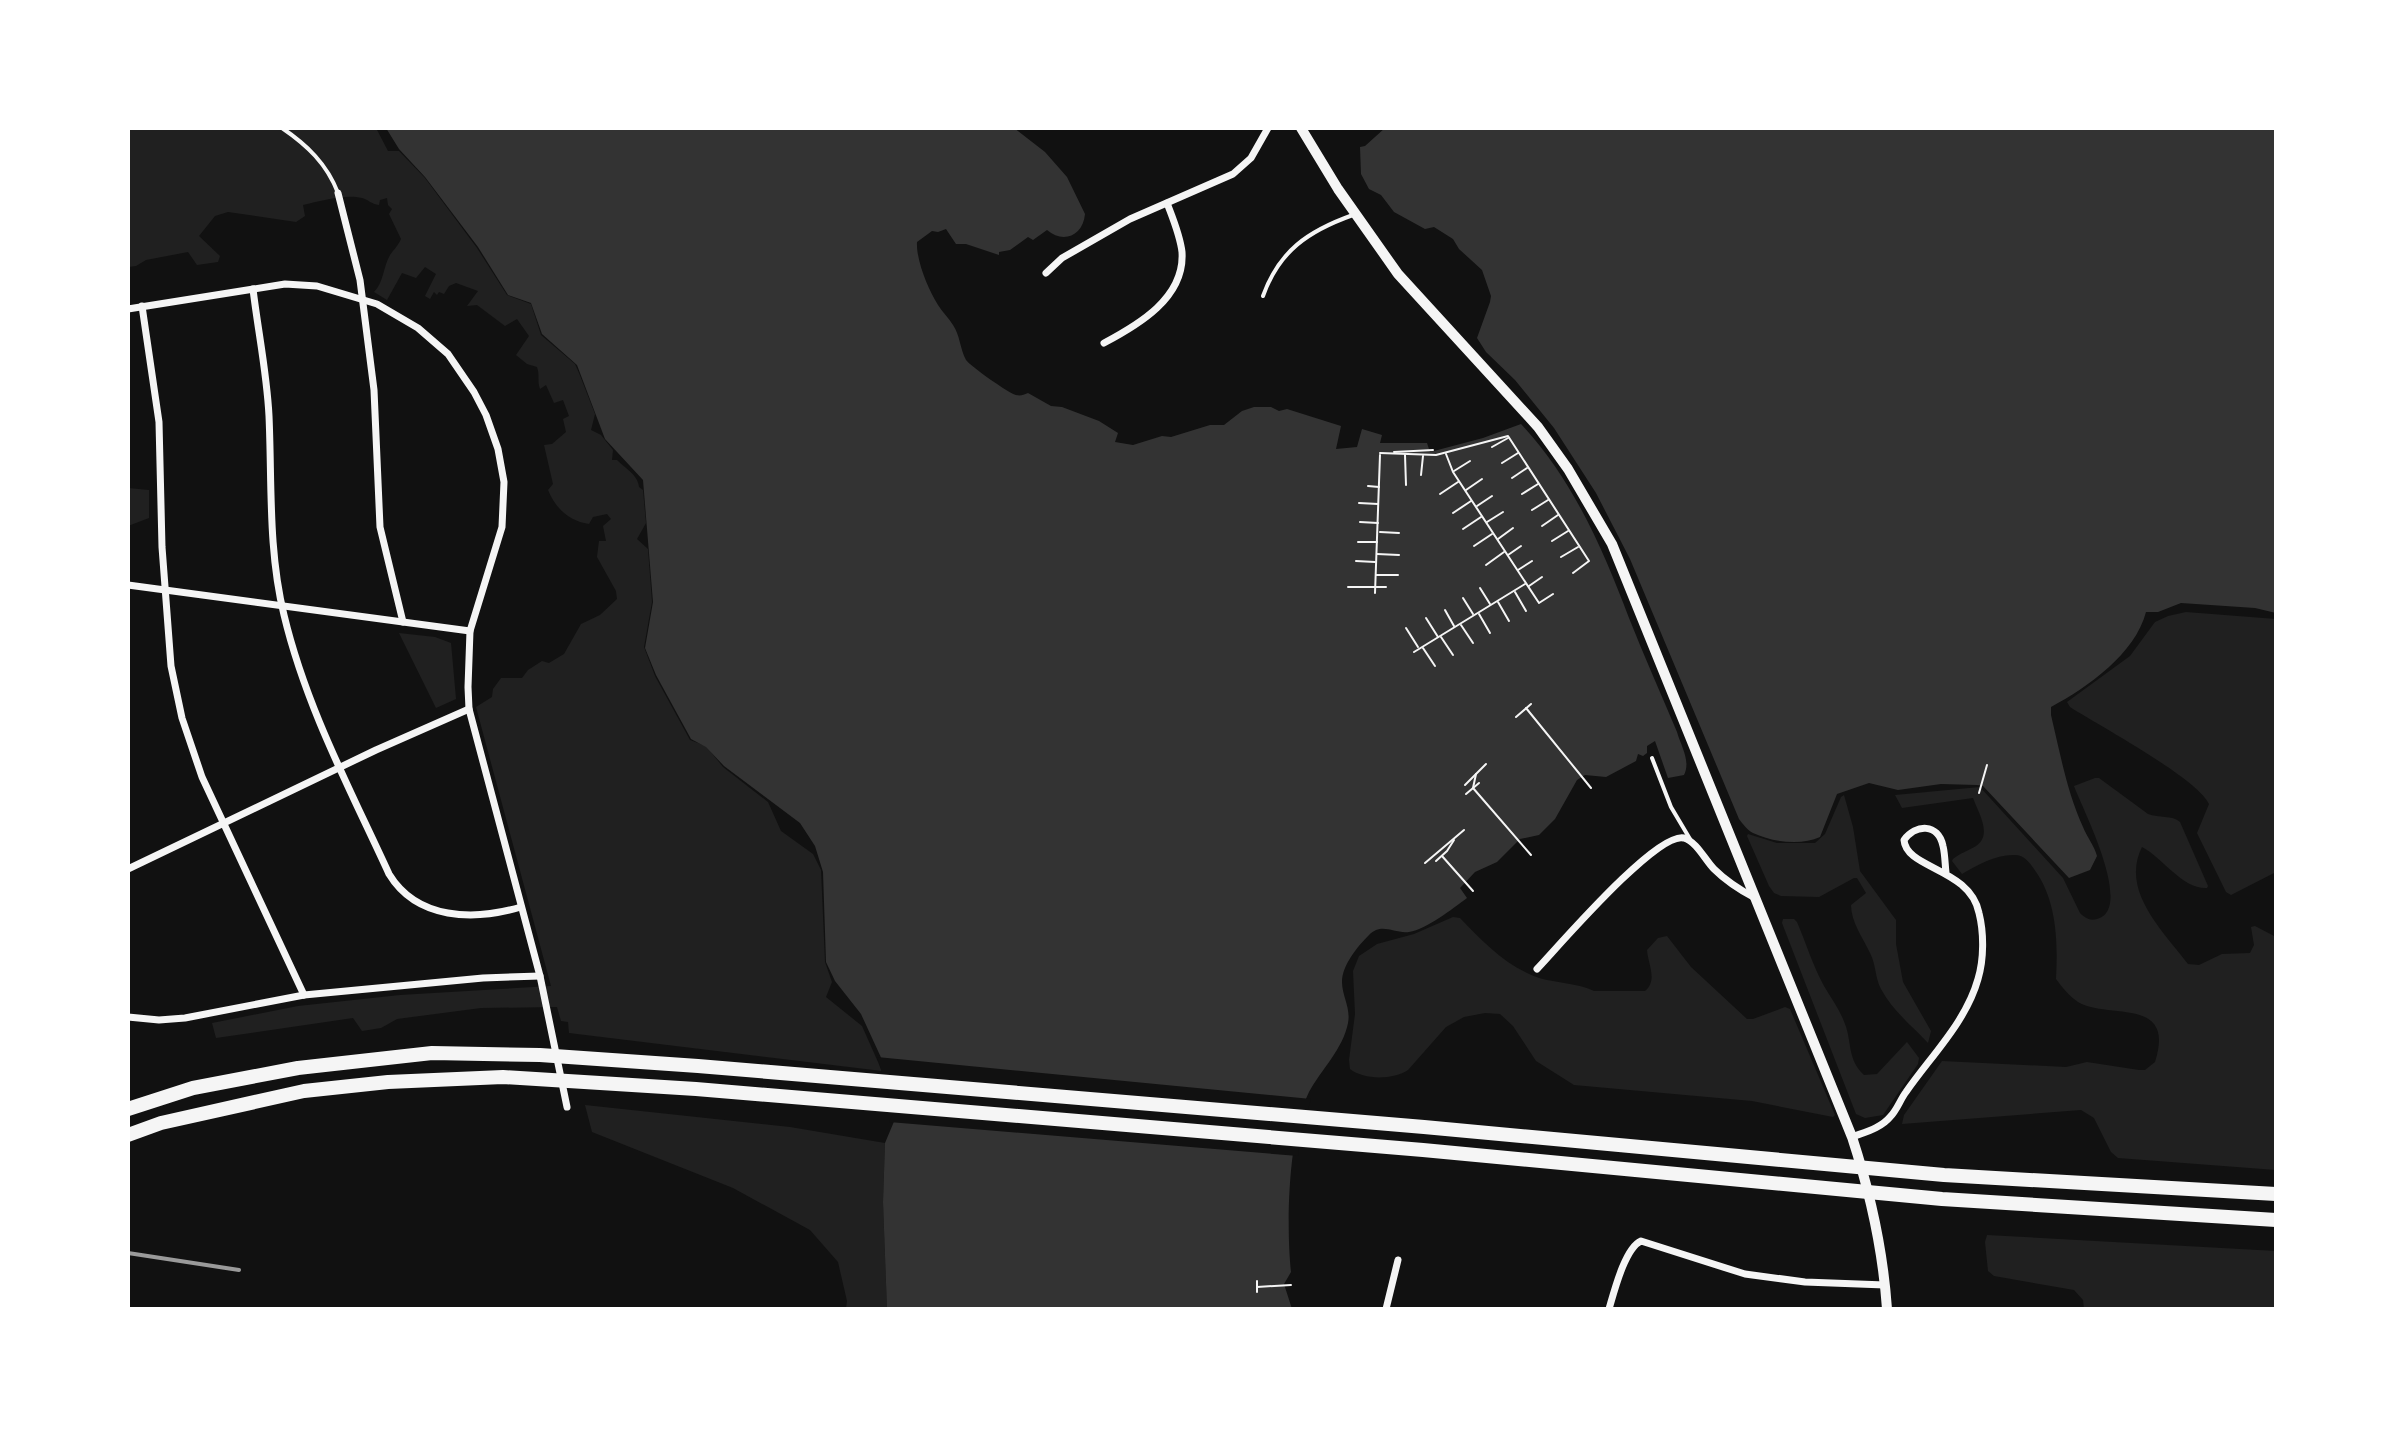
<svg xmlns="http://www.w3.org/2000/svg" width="2404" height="1437" viewBox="0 0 2404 1437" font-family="Raleway,sans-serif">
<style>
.green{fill:#202020}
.water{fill:#333}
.pier{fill:#111}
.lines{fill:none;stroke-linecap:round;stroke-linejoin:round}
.path{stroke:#f5f5f5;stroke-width:2}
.service{stroke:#f5f5f5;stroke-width:4}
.minor{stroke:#f5f5f5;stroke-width:7}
.secondary{stroke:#f5f5f5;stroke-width:10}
.motorway{stroke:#f5f5f5;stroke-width:14}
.rail{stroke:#9a9a9a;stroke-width:4}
</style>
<rect width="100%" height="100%" fill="#111"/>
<g class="green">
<path d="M128,128H376L388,151H399L425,178L477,248L507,295L531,304L541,335L575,364L579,373L595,414L591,430L601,435L613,450L612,460H617C625,468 638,475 639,487L643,490L646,523L637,539L648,549L652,602L644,647L655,676L690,740L706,746L723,767L768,802L781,831L813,854L821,870L825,962L832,982L826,997L862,1026L882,1071L569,1033L568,1022L561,1021L557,1007L481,1008L397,1019L381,1028L362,1031L353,1018L216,1038L212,1023L298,1006L400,995L551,986L476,707L492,697L493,689L501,678H522L528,670L542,661L549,663L564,654L581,624L600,615L617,599L616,591L597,557L599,541H606L603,526L611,519L607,514L593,517L589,524C569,521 556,509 548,490L553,484L544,445L552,444L566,432L563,419L569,416L563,400L554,403L546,385L540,389C537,381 540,375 537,367L527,364L516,355L529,336L517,319L505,326L477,305L467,306L478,291L456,283L449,286L444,294L439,292L437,295L434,292L430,299L425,296L436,274L425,267L416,278L402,273L387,300L374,292C384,282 383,267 390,255C394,249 398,246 401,239L389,214L392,209L388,205L387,198L380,200L379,205C371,204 369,200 362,198C344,194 321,201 303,205L305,216L296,222L228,212L215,216L199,236L220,256L218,262L197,265L188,252L146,260L136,266L128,267Z"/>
<path d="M128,488L149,490V518L128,526Z"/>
<path d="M2186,612L2276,619V872L2231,895L2226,892L2197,833L2209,804C2197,778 2098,725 2070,707L2067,702L2130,656L2155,622L2168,616Z"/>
<path d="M399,633L435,637L451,643L456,699L436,708Z"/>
<path d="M2095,778H2099L2148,814C2159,818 2172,815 2180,822L2208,886L2207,888C2182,889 2163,858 2142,847C2120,891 2163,931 2188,964L2199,965L2222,954L2250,953L2254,945L2251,927L2255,926L2276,937V1170L2118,1158L2111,1152L2094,1118L2081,1110L1902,1124L1904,1115L1942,1061L2066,1067L2087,1062L2139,1070H2145L2155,1062C2176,996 2109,1020 2078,1002C2069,996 2062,987 2056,979C2058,942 2057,900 2034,869C2030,863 2024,855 2015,855C1997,854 1977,865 1962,874L1952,861L1953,859C1960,853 1968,851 1976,846C1993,835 1978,812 1973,798L1902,808L1895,795L1980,787L2063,878L2080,913C2085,918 2090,921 2097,919C2135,909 2082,808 2074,786Z"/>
<path d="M1844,795L1853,827L1860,871L1896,920V944L1903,982L1931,1031L1928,1043C1912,1026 1892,1010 1881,989C1875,978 1876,964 1870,953C1863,938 1851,922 1851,905L1866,893L1857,878H1854L1819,897L1781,896L1774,893L1769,886L1747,836L1748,834L1777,843H1815L1825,834L1841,797Z"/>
<path d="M1453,917L1460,918C1483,942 1507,967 1539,978C1557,983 1577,983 1594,991H1645C1658,980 1648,964 1647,950L1658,938L1667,936L1691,967L1747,1019H1753L1785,1007L1790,1009L1835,1115L1833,1117L1752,1101L1574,1085L1536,1061L1513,1026L1500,1014L1485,1013L1464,1017L1446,1027L1408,1070C1393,1080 1364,1080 1350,1069L1349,1060L1355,1014L1353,971L1359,956L1377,944L1414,934Z"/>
<path d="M1783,919H1794L1797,922C1806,943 1813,966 1824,986C1831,998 1840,1010 1845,1024C1852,1042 1847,1059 1864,1075L1877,1074L1907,1042L1919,1058L1918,1064L1883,1115L1865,1118L1856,1114L1782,923Z"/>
<path d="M585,1105L790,1127L885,1143L883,1202L887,1309H846L847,1301L838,1262L810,1230L733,1188L592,1132Z"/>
<path d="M1987,1235L2276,1251V1309H2084L2083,1300L2074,1290L1994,1276L1988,1271L1985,1242Z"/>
</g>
<g class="water">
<path d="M386,128H1014L1045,152L1067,177L1085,214C1083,236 1063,244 1047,230L1033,240L1028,237L1010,250L999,252V255L966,244H956L946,229L938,232L932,231L917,242C916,260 928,289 938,305C942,312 949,318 953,325C960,335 960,349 966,360C970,366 1010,394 1016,395C1021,396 1023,395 1028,393L1051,406L1062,407L1099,421L1118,433L1115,442L1133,445L1162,436L1171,437L1210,425H1224L1242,411L1254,407H1271L1279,411L1287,409L1341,426L1336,449L1357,447L1362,429L1382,435L1380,443H1427L1430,452L1483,438L1521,424C1572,478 1603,549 1629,618C1644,656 1661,694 1677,732C1681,746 1691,761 1684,775L1668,778L1655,741L1647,746V753L1643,756L1638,754L1636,761L1606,777L1585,775L1577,780L1555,819L1539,835L1520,839L1497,862L1475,872L1460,888L1467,898C1452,909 1427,929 1409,932C1394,934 1382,922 1369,935C1358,946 1342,965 1342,982C1342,996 1351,1008 1348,1023C1343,1049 1321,1070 1309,1092C1288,1134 1286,1226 1291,1272L1284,1284L1292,1309H887L883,1202L885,1143L898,1112L884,1064L861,1014L835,981L826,962L823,872L815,846L800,823L724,766L706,747L691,739L656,675L645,648L653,602L643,480L605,439L577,365L542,334L531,303L508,295L478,247L425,177L399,149Z"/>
<path d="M1385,128H2276V613L2255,608L2181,603L2158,612H2146C2135,654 2088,687 2051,707V715C2060,753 2067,792 2083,827C2087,837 2094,845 2097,856L2090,870L2069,878L1983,786L1977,785L1941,784L1898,790L1869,783L1837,794L1820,837C1801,846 1772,842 1753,833C1747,830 1743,824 1739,819L1630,559L1596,493L1554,428L1515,380L1486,352L1477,338L1490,302L1491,296L1482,270L1459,249L1453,239L1434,227L1425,229L1394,212L1381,195L1369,189L1361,174L1360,147L1365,146Z"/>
</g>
<path class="pier" d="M877,1057L1311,1099L1300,1137L1298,1156L889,1122L894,1112Z"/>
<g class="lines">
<g class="path">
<path d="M1492,447L1508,438"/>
<path d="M1394,452L1433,450"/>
<path d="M1380,453L1436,455L1508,436L1589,561L1573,573"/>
<path d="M1446,454L1453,472L1539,603L1553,594"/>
<path d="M1405,455L1406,485"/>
<path d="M1502,463L1518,453"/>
<path d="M1454,471L1470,461"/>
<path d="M1421,475L1423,456"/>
<path d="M1512,478L1527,468"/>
<path d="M1368,486L1379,487"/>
<path d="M1466,490L1482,479"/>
<path d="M1440,494L1458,482"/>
<path d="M1522,494L1538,484"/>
<path d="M1359,503L1378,504"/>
<path d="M1477,506L1492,496"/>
<path d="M1532,510L1548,500"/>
<path d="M1453,513L1471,501"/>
<path d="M1360,522L1378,523"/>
<path d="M1487,522L1503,512"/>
<path d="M1542,526L1558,515"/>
<path d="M1463,529L1481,517"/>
<path d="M1380,532L1399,533"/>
<path d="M1498,539L1513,528"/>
<path d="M1552,541L1568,531"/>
<path d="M1358,542H1377"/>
<path d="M1474,546L1492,534"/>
<path d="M1377,554L1399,555"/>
<path d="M1508,555L1521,546"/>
<path d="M1561,557L1578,547"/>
<path d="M1356,561L1375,562"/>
<path d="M1486,565L1504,552"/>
<path d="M1518,570L1532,561"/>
<path d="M1376,575H1398"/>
<path d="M1529,586L1542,577"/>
<path d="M1348,587H1386"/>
<path d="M1480,588L1490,604"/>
<path d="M1515,592L1526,611"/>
<path d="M1375,593L1380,455"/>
<path d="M1463,598L1473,614"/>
<path d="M1498,602L1509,621"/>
<path d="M1445,610L1454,626"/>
<path d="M1479,614L1490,633"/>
<path d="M1426,618L1438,637"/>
<path d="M1461,625L1473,643"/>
<path d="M1406,628L1418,647"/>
<path d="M1441,637L1453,655"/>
<path d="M1423,648L1435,666"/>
<path d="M1414,652L1525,584"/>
<path d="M1526,708L1591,788"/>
<path d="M1516,717L1531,704"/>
<path d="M1476,774L1473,788L1531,855"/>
<path d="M1465,785L1486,764"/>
<path d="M1979,793L1987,765"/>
<path d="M1466,794L1479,783"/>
<path d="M1442,856L1473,891"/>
<path d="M1436,861L1447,851L1454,840"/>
<path d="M1425,863L1464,830"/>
<path d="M1257,1281V1292"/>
<path d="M1257,1287L1291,1285"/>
</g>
<g class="service">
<path d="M282,128C307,145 327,164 338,193"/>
<path d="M1263,296C1279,251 1308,231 1353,215"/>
<path d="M1652,758L1671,807L1690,839"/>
</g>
<g class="minor">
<path d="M338,193L360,280L374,390L380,527L403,622"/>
<path d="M1046,273L1062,258L1130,219L1233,174L1251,158L1268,128"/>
<path d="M253,289C258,331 267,374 269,416C272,483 268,550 284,615C306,707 350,789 389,874C417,920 474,921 521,907"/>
<path d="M142,306L159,422L162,547L171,666L182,718L202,777L304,995"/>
<path d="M128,309L285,284L317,286L377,304L418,328L448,354L474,392L486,415L498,449L504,482L502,527L470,631L468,687L469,709L540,976L567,1107"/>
<path d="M1104,343C1138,325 1185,298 1182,252C1180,235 1173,219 1167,203"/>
<path d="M128,585L470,631"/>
<path d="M128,869L376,750L469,709"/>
<path d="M1537,969C1558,947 1657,831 1684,838C1697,842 1705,860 1714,869C1726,881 1740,890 1755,898"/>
<path d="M128,1017L159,1020L185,1018L304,995L483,978L540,976"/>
<path d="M1852,1137C1865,1132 1881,1128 1890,1117C1897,1110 1900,1100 1906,1092C1931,1056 1966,1022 1978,979C1984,959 1984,933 1979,913C1970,868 1906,869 1904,840C1916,824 1938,823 1943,846C1945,854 1945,864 1946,873"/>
<path d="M1386,1309L1398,1260"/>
<path d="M1609,1309C1614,1292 1625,1248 1641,1241L1745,1274L1805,1282L1885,1285"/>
</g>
<path class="secondary" d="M1301,128L1338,189L1398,274L1538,427L1568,469L1612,544L1852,1137C1870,1192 1883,1251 1887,1309"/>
<g class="motorway">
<path d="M128,1109L193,1088L298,1068L432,1053L540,1055L698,1066L1424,1127L1944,1175L2276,1194"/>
<path d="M128,1135L161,1123L304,1091L388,1082L503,1077L696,1089L1423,1150L1942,1199L2276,1220"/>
</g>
<path class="rail" d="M128,1253L239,1270"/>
</g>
<rect width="2404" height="1437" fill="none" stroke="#ffffff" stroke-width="260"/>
</svg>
